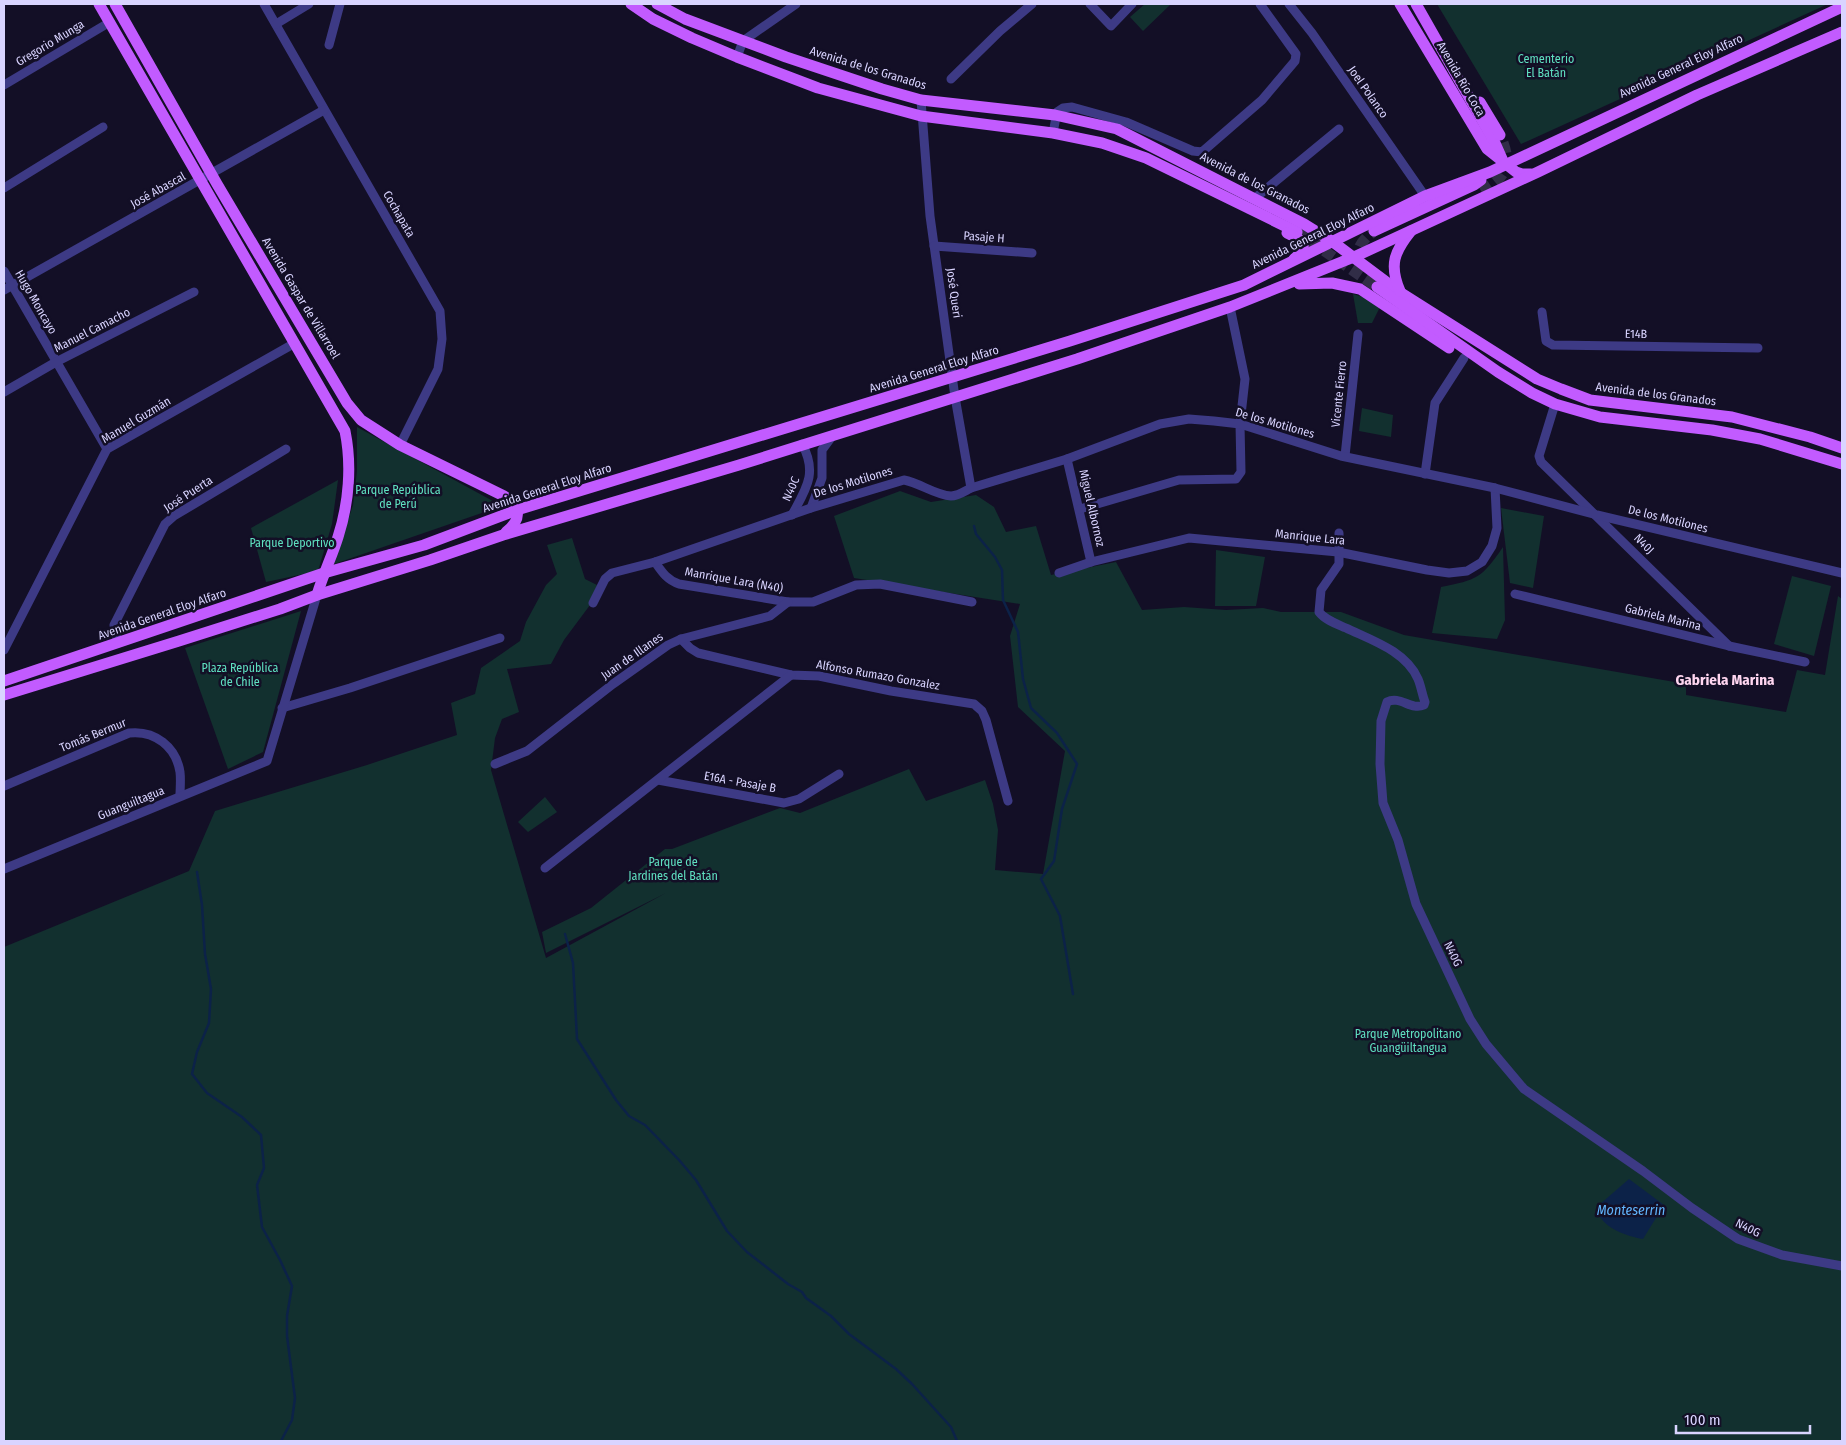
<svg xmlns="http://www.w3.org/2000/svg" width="1846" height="1445" viewBox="0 0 1846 1445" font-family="'Fira Sans Condensed',sans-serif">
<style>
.green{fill:#12302f}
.water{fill:#0c2248}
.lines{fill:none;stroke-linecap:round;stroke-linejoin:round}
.stream{stroke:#0c2248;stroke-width:2.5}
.major-tunnel{stroke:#312d47;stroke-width:11;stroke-dasharray:11 5.5;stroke-linecap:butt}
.minor{stroke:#3d3a85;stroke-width:9}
.major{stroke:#c25bff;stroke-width:11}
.labels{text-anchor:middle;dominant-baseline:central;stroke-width:5;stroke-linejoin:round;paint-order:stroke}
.street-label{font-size:12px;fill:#d9d4ff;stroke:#130f26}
.park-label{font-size:12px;fill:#5fe0c0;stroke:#130f26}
.water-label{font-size:14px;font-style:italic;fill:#62b6ff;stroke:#130f26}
.quarter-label{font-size:15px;font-weight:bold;fill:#ffd6f0;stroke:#130f26}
</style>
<rect width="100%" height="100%" fill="#130f26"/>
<g class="green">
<path d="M1145,4H1171L1143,31L1130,17Z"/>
<path d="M1437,4H1828L1521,144Z"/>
<path d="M1353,294L1363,297L1380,307L1372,323H1358Z"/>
<path d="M1362,408L1393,415L1391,437L1359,431Z"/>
<path d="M357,427L502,506L334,564L353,505L357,471Z"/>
<path d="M338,480L332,524L318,571L266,582L251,528Z"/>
<path d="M900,491L931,502L976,495L994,507L1006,532L1036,526L1051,575L1116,562L1142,610L1184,607L1226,610L1263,608L1281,612H1341L1404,635L1686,684V695L1786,712L1797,670L1825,675L1838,596L1842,599V1441H4V947L189,871L215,811L367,765L457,735L451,703L475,694L481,668L520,641L526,622L546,585L557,574L547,545L572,538L585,579L597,585L590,605L564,640L551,664L507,669L519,712L502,719L495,738L491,770L546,958L666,893L546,953L542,932L591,908L665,849H672L780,808L800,813L909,769L926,801L985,780L993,804L998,830L995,870L1043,874L1065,751L1018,707L1010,636L1020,604L854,578L834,516Z"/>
<path d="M1501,508L1544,516L1533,588L1510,583Z"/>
<path d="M1503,547L1505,620L1497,639L1432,633L1441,587C1477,580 1482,578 1503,547Z"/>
<path d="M1216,550L1265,557L1256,606H1215Z"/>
<path d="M1792,576L1831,586L1814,656L1774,644Z"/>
<path d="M301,611L263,752L228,769L185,648Z"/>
<path d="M545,797L557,812L528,832L518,822Z"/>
</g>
<path class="water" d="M1629,1179L1664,1205L1643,1239C1626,1236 1605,1229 1597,1212L1599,1205Z"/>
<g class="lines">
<g class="stream">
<path d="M974,526L976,534L995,557L1002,570L1003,600L1018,632L1023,679L1031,708L1057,733L1077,764L1062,809L1054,861L1041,879L1060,916L1073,994"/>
<path d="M197,872L202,905L205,954L211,989L209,1023L197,1052L192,1074L207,1093L242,1117L261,1135L264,1168L257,1185L262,1227L280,1260L292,1286L287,1316V1336L295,1398L292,1420L281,1441"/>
<path d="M565,934L573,963L577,1039L616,1100L629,1116L645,1125L679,1160L696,1180L727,1231L747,1252L788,1284L802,1292L806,1298L831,1316L849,1334L896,1369L912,1384L951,1427L957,1441"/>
</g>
<g class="major-tunnel">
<path d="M1481,191C1509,176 1512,163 1500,135"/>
<path d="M1297,232L1377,287"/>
<path d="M1358,263C1356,248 1362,240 1374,231"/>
</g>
<g class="minor">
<path d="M264,4L440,311L442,339L438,369L400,445"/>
<path d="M1090,4L1111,26L1132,4"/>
<path d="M1289,4L1312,33L1425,196"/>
<path d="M276,24L309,4"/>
<path d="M329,45L340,4"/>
<path d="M737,57L743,41L796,4"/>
<path d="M951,79L1000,31L1032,4"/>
<path d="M4,85L110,22"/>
<path d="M921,100L930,216L955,397L971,488"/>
<path d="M1053,133L1057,112L1063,108L1072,107L1126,122L1193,151L1202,152L1262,100L1295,61L1296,54L1260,4"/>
<path d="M4,188L103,127"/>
<path d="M1254,199L1339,129"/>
<path d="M934,246L1032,253"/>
<path d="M4,271L107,449"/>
<path d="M4,290L324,110"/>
<path d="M1542,312L1546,341L1553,345L1758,348"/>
<path d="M4,392L56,362L194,292"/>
<path d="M1555,404L1539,456L1541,462L1729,646"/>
<path d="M1345,456L1358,334"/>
<path d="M1067,459L1091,562"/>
<path d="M1425,474L1435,403L1464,358"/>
<path d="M811,508L822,478V450L833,435"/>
<path d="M1080,509L1179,480L1236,479L1241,472L1240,424L1245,379L1230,307"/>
<path d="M792,515C806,489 818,473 802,444"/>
<path d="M1339,533V564L1321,590L1319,612C1325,620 1337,624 1346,628C1371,640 1406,651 1418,679C1421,686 1422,694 1425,702L1424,705C1411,711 1400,695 1387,702L1381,721L1380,764L1383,803L1398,840L1416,904L1470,1019L1486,1044L1524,1089L1643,1171L1692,1208L1738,1239L1782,1255L1842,1266"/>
<path d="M655,562C662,572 667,580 679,584L788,602H813L856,585L880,584L972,602"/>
<path d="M1059,573L1091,562L1189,538L1338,552L1427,570L1449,573L1467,571L1482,562L1492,546L1497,528L1495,488"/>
<path d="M1515,594L1729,646L1805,662"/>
<path d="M593,603L605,579L612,573L655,562L811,508L904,480C920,483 935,495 951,496C958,496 965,491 971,488L1067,459L1160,424L1189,419L1214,421L1240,424L1341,456L1495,488L1597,515L1842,573"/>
<path d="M681,639L690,648L698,653L791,675L819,676L891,691L974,704L982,711L986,720L1008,801"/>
<path d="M118,643L114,625L165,524L174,516L286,449"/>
<path d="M4,650L107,449L295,343"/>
<path d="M282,708L350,688L500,638"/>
<path d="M495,764L527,751L613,684L668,645L681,639L770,616L788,602"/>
<path d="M658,780L784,803L799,799L839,774"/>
<path d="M4,786L129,733C155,730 176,747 180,772C181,780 180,789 180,796"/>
<path d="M545,868L791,675"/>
<path d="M4,869L267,761L317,595"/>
</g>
<g class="major">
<path d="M99,4L345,431C352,465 349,503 338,537C332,556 323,575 317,595"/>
<path d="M115,4L217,184L347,403L361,420L400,445L504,496C521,508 522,519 506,532"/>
<path d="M631,4L653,19L692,38L737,57L818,88L921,116L1053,133L1102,143L1146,158L1297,232"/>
<path d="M657,4L685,19L786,57L882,89L921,100L1055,115L1117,129L1304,224L1333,242L1401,293L1537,379L1561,389L1590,400L1732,417L1810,437L1842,448"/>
<path d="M1400,4L1487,149L1516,172L1522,174H1531"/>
<path d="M1416,4L1495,143L1503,161"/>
<path d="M1480,102L1500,135"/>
<path d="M1374,231L1474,185L1481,180"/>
<path d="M1287,233C1304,241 1310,245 1294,259"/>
<path d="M1299,284L1332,283L1360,289L1449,348"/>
<path d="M1377,287L1498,372L1532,393L1555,404L1600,417L1712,430L1760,439L1842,464"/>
<path d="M1400,291C1389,265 1394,252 1411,231"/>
<path d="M4,681L324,573L424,545L517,510L1070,341L1244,285L1425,196L1490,172L1842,7"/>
<path d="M4,695L179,641L280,609L317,595L430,560L503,535L739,465L1077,359L1230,307L1354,257L1538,172L1697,95L1842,32"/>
</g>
</g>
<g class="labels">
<g class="street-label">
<text transform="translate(50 43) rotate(-31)">Gregorio Munga</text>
<text transform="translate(1681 66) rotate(-25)">Avenida General Eloy Alfaro</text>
<text transform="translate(868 68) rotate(17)">Avenida de los Granados</text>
<text transform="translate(1461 79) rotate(60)">Avenida Río Coca</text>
<text transform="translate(1368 92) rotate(55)">Joel Polanco</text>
<text transform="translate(1255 183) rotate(27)">Avenida de los Granados</text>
<text transform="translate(158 190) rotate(-29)">José Abascal</text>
<text transform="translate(399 214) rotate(60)">Cochapata</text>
<text transform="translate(1313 236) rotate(-26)">Avenida General Eloy Alfaro</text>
<text transform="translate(984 237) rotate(4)">Pasaje H</text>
<text transform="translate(954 293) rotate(82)">José Queri</text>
<text transform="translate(301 298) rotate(59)">Avenida Gaspar de Villarroel</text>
<text transform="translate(36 302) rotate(60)">Hugo Moncayo</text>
<text transform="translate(92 330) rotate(-27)">Manuel Camacho</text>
<text transform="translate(1636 334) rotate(1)">E14B</text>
<text transform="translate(934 369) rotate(-17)">Avenida General Eloy Alfaro</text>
<text transform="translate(1339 394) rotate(-84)">Vicente Fierro</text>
<text transform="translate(1656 394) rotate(7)">Avenida de los Granados</text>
<text transform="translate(136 420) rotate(-31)">Manuel Guzmán</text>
<text transform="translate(1275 423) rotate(16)">De los Motilones</text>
<text transform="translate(853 482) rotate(-17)">De los Motilones</text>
<text transform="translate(547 488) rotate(-18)">Avenida General Eloy Alfaro</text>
<text transform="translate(791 489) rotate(-66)">N40C</text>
<text transform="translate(188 494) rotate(-33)">José Puerta</text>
<text transform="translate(1092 508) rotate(77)">Miguel Albornoz</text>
<text transform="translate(1668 519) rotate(14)">De los Motilones</text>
<text transform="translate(1310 537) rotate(6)">Manrique Lara</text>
<text transform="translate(1644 544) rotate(45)">N40J</text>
<text transform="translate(734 580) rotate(10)">Manrique Lara (N40)</text>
<text transform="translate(162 614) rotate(-19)">Avenida General Eloy Alfaro</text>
<text transform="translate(1663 617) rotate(14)">Gabriela Marina</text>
<text transform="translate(632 656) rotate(-35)">Juan de Illanes</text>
<text transform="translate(878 675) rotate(10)">Alfonso Rumazo Gonzalez</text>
<text transform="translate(93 735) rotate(-22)">Tomás Bermur</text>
<text transform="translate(740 782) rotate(10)">E16A - Pasaje B</text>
<text transform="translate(131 803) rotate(-22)">Guanguiltagua</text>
<text transform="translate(1453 954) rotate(64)">N40G</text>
<text transform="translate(1748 1228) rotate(26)">N40G</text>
</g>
<g class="park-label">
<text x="1546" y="59">Cementerio<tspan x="1546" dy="14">El Batán</tspan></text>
<text x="398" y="490">Parque República<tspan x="398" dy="14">de Perú</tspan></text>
<text x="292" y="543">Parque Deportivo</text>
<text x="240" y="668">Plaza República<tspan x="240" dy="14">de Chile</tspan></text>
<text x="673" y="862">Parque de<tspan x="673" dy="14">Jardines del Batán</tspan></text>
<text x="1408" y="1034">Parque Metropolitano<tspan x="1408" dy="14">Guangüiltangua</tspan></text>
</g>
<g class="water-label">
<text x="1631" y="1210">Monteserrin</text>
</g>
<g class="quarter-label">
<text x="1725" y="680">Gabriela Marina</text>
</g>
</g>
<rect width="1846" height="1445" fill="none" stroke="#d9d4ff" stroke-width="10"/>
<path d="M1676 1425v8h134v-8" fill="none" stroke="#d9d4ff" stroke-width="2.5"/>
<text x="1684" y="1425" font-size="15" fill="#d9d4ff" stroke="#130f26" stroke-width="4" paint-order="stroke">100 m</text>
</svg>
